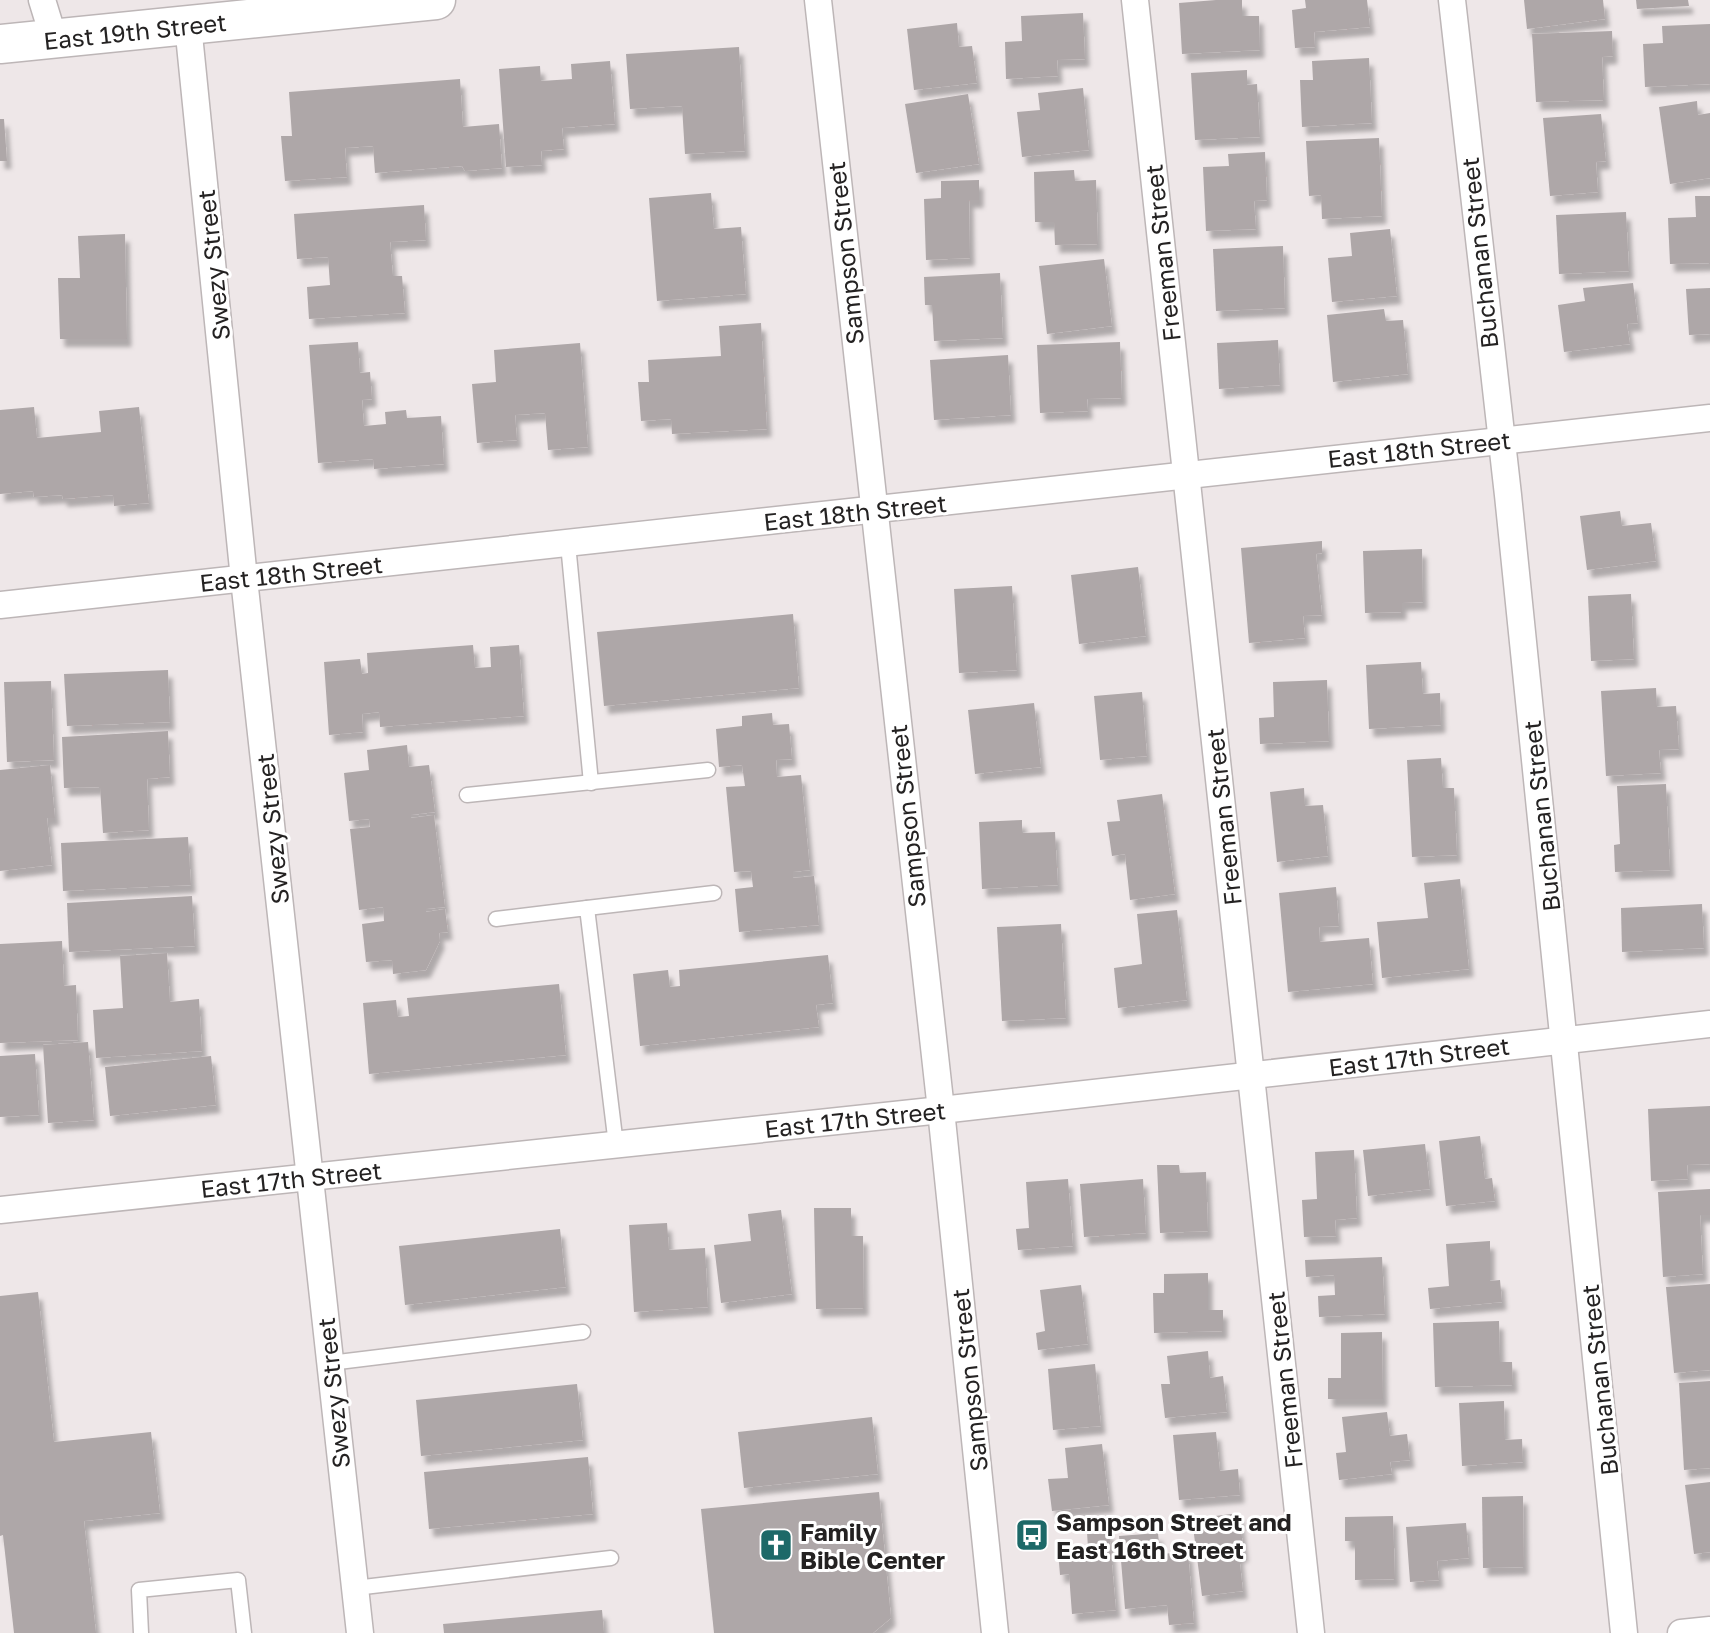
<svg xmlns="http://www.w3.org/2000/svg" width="1710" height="1633" viewBox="0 0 1710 1633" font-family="'Golos Text',sans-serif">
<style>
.building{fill:#aea7a8;filter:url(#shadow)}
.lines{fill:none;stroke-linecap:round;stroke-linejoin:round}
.lane-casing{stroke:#bdb6b7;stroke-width:17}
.street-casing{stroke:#bdb6b7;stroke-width:29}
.secondary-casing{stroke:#bdb6b7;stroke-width:41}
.lane{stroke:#fff;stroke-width:14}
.street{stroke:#fff;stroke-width:26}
.secondary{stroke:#fff;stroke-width:38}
.labels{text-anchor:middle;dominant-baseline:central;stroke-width:6;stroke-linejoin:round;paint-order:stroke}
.street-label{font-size:24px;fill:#242222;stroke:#fff}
.poi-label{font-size:24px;font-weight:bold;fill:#242222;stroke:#fff;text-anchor:start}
</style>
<defs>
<filter id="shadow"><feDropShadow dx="4.5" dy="8" stdDeviation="2" flood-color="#0004"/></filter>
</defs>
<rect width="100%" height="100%" fill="#eee7e8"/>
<g class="building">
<path d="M1216,0H1242V16H1259L1260,50L1182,54L1179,3Z"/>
<path d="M1305,0H1367L1370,27L1314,32L1315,47L1295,48L1292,10L1306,8Z"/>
<path d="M1524,0H1603L1605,19L1527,29Z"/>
<path d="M1636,0H1688L1689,6L1637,9Z"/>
<path d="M1083,13L1085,59L1057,60L1058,76L1006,79L1005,42L1022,41L1021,16Z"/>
<path d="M957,23L959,47L972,46L977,83L914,90L907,29Z"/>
<path d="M1710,24V84L1645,87L1643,44L1663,43L1662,26Z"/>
<path d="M1612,31L1613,56L1602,57L1604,100L1536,102L1532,34Z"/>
<path d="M739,47L745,151L685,154L682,106L630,109L626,54Z"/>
<path d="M1369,58L1372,123L1302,127L1300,80H1313L1312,61Z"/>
<path d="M610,61L615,124L562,128L564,149L541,151L542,165L506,167L499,69L540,66L541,81L572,79L571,64Z"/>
<path d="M1247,70V85L1257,84L1260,137L1195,140L1191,73Z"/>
<path d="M460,79L463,127L499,124L502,168L465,171L462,166L375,173L373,146L345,148L347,177L285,181L281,136H292L289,92Z"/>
<path d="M1083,88L1089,150L1022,157L1017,112L1040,110L1038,93Z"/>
<path d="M968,94L979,164L916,173L905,104Z"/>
<path d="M1697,101L1698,115L1710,113V178L1670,184L1659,107Z"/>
<path d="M1601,114L1606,161L1596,162L1598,192L1550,196L1543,118Z"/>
<path d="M0,119H4L7,161H0Z"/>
<path d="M1379,138L1382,216L1322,219L1321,195L1309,196L1306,141Z"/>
<path d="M1265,152L1267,200L1254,201L1256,229L1206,231L1203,167L1229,166L1228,154Z"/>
<path d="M1074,170L1075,181L1096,180L1098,244L1055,245L1054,222H1035L1034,172Z"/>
<path d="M979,180V200H969L970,258L926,260L924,199L941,198V181Z"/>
<path d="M711,193L714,229L741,227L746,294L657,301L649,198Z"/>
<path d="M1695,196H1710V263L1670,264L1668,218L1696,217Z"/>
<path d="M424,205L426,240L390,242L393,276H402L405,313L309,319L307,287L330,285L328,257L297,259L294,214Z"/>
<path d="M1626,212L1629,271L1559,274L1556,215Z"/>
<path d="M1390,229L1397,296L1332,302L1328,258L1352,256L1350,233Z"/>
<path d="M125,234L127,339H60L58,278H80L78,236Z"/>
<path d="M1283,246L1285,308L1216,311L1213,249Z"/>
<path d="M1104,259L1112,326L1047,334L1039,266Z"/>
<path d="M1000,273L1003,338L934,341L932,305H925L924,277Z"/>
<path d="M1633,283L1638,323L1627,324L1630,344L1564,352L1558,305L1585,301L1583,288Z"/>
<path d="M1710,288V334L1689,335L1686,289Z"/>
<path d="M1384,309L1386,321L1403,320L1408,374L1333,382L1327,315Z"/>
<path d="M761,323L767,429L672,434L671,419L641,421L638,382H649L648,360L721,356L719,326Z"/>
<path d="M1278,340L1280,385L1219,389L1217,343Z"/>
<path d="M358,342L360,373L370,372L372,399L362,400L364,426L386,424L385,412L406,410L407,418L441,416L444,464L374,469L373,459L318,463L309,345Z"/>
<path d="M1120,342L1122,398L1087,399L1088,411L1040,413L1037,345Z"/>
<path d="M580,343L588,447L548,450L545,413L515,415L517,440L477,443L472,384L496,382L494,350Z"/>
<path d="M1008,355L1011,415L934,420L930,360Z"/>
<path d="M34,407L37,438L101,432L99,411L139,407L149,503L114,506L113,495L63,499L62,495L34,497L33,491L0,494V410Z"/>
<path d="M1620,511L1622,526L1651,523L1656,561L1587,570L1580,516Z"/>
<path d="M1322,541V553L1316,554L1322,615L1303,616L1305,638L1249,643L1241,548Z"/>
<path d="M1422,549L1423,602L1402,603V612L1365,613L1363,551Z"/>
<path d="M1138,567L1146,636L1079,644L1071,575Z"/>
<path d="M1012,586L1017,670L959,673L954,589Z"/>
<path d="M1631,594L1634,659L1591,661L1588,596Z"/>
<path d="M793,614L799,688L604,706L597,632Z"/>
<path d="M473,645L475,668L491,667L490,647L519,645L524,716L380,727L379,712L362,714L363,732L329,735L324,662L360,659L362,674L368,673L367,653Z"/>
<path d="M1421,662L1423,694L1440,693L1441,725L1369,729L1366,665Z"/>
<path d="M168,670L170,722L67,726L64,674Z"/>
<path d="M1327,680L1329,741L1260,744L1259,718L1274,717L1273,682Z"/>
<path d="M51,681L54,760L7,762L4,682Z"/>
<path d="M1656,688L1657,707L1676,706L1679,749L1659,750L1661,773L1606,776L1601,691Z"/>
<path d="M1142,692L1147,756L1100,760L1094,696Z"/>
<path d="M1034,703L1041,767L975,774L968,710Z"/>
<path d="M772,713L773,725L789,724L792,759L776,760L777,777L801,775L810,870L793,872V878L814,876L819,925L739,932L735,889L753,887L751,871L734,872L726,787L745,786L742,765L719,767L716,729L742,726V716Z"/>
<path d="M168,731L170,777L147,779L149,830L103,833L100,787L64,788L62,737Z"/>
<path d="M407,745L409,767L429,765L435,812L411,815V818L434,815L445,907L426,909V912L445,909L448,932L439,933L440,941L426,970L393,974L392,960L366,962L362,924L384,921L383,907L359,910L350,829L370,827L369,819L349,821L344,773L369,770L367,750Z"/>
<path d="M1441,758L1443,788H1454L1457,855L1412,857L1407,760Z"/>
<path d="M50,765L55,818H47L52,865L0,871V770Z"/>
<path d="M1666,784L1670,870L1615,872L1614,845L1620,844L1617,786Z"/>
<path d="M1304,788L1305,806L1323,805L1328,856L1277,862L1270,792Z"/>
<path d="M1162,794L1175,894L1130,900L1125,854L1112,856L1107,822L1120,821L1117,800Z"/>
<path d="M1022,820V833L1055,832L1058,885L982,889L979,822Z"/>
<path d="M188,837L191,885L63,891L61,843Z"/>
<path d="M1460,879L1469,969L1382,978L1377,922L1428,918L1424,883Z"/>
<path d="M1336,887L1339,926L1319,927L1320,942L1369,938L1373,984L1288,992L1279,893Z"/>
<path d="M192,896L195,946L69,952L67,903Z"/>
<path d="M1702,904L1704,948L1622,952L1621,908Z"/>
<path d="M1177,910L1187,1000L1118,1008L1114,968L1142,964L1137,914Z"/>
<path d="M1061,924L1066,1018L1002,1021L997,927Z"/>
<path d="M62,941L64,986L76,985L78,1040L0,1043V944Z"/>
<path d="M167,953L170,1002L199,999L202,1051L96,1058L93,1010L123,1008L120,956Z"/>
<path d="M828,955L833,1003L816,1005L819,1027L640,1046L633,974L668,970L670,987L680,986L679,970Z"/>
<path d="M559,984L566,1055L369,1074L363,1003L396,1000L398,1017L409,1016L407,998Z"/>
<path d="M88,1042L94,1120L48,1123L43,1045Z"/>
<path d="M35,1054L39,1115L0,1117V1056Z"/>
<path d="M211,1056L216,1105L110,1116L105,1067Z"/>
<path d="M1710,1106V1164L1687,1165L1688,1179L1651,1181L1648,1109Z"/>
<path d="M1480,1136L1485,1179L1492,1178L1495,1201L1446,1206L1439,1141Z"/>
<path d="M1425,1144L1430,1189L1368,1196L1363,1150Z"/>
<path d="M1354,1150L1357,1218L1335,1220L1336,1236L1304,1237L1302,1200L1317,1199L1315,1152Z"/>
<path d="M1157,1165H1179L1180,1173L1206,1172L1208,1231L1160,1233Z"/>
<path d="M1068,1179L1073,1246L1018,1250L1016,1229L1029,1228L1026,1182Z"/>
<path d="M1143,1179L1146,1233L1084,1237L1080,1184Z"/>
<path d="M1710,1189V1215H1700L1703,1274L1663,1277L1658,1192Z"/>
<path d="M814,1208H851V1236H863L864,1308L816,1309Z"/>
<path d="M781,1210L792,1294L721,1303L714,1245L751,1241L748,1214Z"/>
<path d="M667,1223L669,1250L705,1248L708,1307L634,1312L629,1225Z"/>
<path d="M560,1229L566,1287L405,1305L399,1246Z"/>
<path d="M1490,1241V1281L1500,1280L1502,1302L1430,1309L1428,1288L1449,1286L1446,1244Z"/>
<path d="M1382,1257L1385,1314L1319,1317L1318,1296L1335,1295L1334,1275L1306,1277L1305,1260Z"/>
<path d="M1208,1273V1310H1223V1331L1154,1333L1153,1293H1164V1274Z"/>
<path d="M1710,1284V1370L1674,1373L1666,1287Z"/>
<path d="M1081,1285L1088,1344L1038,1350L1036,1333L1045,1331L1040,1290Z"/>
<path d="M38,1292L54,1442L151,1432L160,1513L84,1521L96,1633H14L3,1535L0,1536V1296Z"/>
<path d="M1499,1321L1500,1362H1512L1513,1385L1435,1387L1433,1323Z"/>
<path d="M1382,1332L1383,1399H1328V1378H1341V1333Z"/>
<path d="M1208,1351L1210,1378L1223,1376L1227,1412L1165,1418L1161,1384H1170L1167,1356Z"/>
<path d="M1095,1364L1101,1426L1053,1430L1048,1369Z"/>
<path d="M1710,1381V1468L1684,1470L1679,1383Z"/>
<path d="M577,1384L583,1440L421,1456L416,1400Z"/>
<path d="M1504,1401L1505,1440L1522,1439L1523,1462L1462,1466L1459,1403Z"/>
<path d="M1387,1412L1390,1436L1407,1434L1410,1460L1390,1462L1392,1474L1339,1480L1336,1453L1346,1452L1342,1417Z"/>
<path d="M872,1417L878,1474L744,1488L738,1432Z"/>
<path d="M1216,1432L1220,1471L1238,1469L1240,1495L1179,1500L1173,1435Z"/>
<path d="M1102,1444L1109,1505L1052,1511L1048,1479L1068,1478L1065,1448Z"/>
<path d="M588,1457L593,1514L429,1529L424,1472Z"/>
<path d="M1710,1482V1552L1694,1554L1685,1485Z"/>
<path d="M879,1492L891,1618L873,1633H714L701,1509Z"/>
<path d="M1523,1496L1524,1567L1483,1568L1482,1497Z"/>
<path d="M1239,1513L1244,1554L1239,1555L1243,1591L1202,1596L1192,1519Z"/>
<path d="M1393,1516L1395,1579L1355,1580V1541H1345V1517Z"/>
<path d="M1466,1523L1469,1558L1437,1561L1439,1580L1410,1582L1406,1527Z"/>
<path d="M1109,1530L1116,1610L1072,1614L1069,1574L1060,1575L1058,1551L1088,1548L1087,1532Z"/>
<path d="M1158,1533L1160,1554L1188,1552L1194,1623L1169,1625L1167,1605L1125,1609L1119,1536Z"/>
<path d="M602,1610L604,1633H444L443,1624Z"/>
</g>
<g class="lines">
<defs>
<g id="lane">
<path d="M568,544L591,783"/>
<path d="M467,795L708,770"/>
<path d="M587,908L714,893"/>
<path d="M496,919L587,908L616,1145"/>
<path d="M330,1363L583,1332"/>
<path d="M355,1588L611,1558"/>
<path d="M141,1633L139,1590L238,1580L244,1633"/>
</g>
<g id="street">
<path d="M42,0L54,39"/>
<path d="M818,0L941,1110L995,1633"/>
<path d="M1135,0L1311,1633"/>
<path d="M1452,0L1508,495L1624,1633"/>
<path d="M188,25L244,579L360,1633"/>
<path d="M0,605L1710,418"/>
<path d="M0,1210L941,1110L1710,1024"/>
<path d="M1681,1633L1710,1630"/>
</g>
<path id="secondary" d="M0,44L436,0"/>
</defs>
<use href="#lane" class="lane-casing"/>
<use href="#street" class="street-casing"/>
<use href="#secondary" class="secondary-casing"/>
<use href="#lane" class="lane"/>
<use href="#street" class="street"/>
<use href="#secondary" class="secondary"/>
</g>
<defs>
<symbol id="bus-square" viewBox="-11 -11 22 22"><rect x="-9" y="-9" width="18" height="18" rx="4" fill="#1d6968" stroke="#fff"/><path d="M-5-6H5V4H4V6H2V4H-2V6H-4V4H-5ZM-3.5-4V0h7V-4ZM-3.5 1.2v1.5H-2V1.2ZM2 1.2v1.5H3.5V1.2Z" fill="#fff"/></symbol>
<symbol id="church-square" viewBox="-11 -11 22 22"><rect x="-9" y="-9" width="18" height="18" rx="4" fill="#1d6968" stroke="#fff"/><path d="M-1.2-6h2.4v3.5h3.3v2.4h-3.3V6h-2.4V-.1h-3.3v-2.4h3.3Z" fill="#fff"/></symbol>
</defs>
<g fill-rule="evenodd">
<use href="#bus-square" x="1013" y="1516" width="38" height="38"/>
<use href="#church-square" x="757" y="1526" width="38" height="38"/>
</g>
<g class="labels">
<g class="street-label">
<text transform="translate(135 31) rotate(-6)">East 19th Street</text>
<text transform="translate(845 253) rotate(-96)">Sampson Street</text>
<text transform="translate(1162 253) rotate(-96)">Freeman Street</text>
<text transform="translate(1479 253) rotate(-96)">Buchanan Street</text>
<text transform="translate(213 265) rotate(-96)">Swezy Street</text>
<text transform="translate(1419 449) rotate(-6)">East 18th Street</text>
<text transform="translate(855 512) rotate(-6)">East 18th Street</text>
<text transform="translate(291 573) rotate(-6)">East 18th Street</text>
<text transform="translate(907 816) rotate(-96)">Sampson Street</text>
<text transform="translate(1541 816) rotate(-96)">Buchanan Street</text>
<text transform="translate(1223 817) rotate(-96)">Freeman Street</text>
<text transform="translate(272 829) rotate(-96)">Swezy Street</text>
<text transform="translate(1419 1056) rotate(-7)">East 17th Street</text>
<text transform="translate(855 1119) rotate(-6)">East 17th Street</text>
<text transform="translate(291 1179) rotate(-6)">East 17th Street</text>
<text transform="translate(969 1380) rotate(-96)">Sampson Street</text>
<text transform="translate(1284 1380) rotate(-96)">Freeman Street</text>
<text transform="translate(1599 1380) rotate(-96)">Buchanan Street</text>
<text transform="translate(333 1393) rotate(-96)">Swezy Street</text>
</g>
<g class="poi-label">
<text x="1056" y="1521">Sampson Street and<tspan x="1056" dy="28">East 16th Street</tspan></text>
<text x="800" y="1531">Family<tspan x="800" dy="28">Bible Center</tspan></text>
</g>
</g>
</svg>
